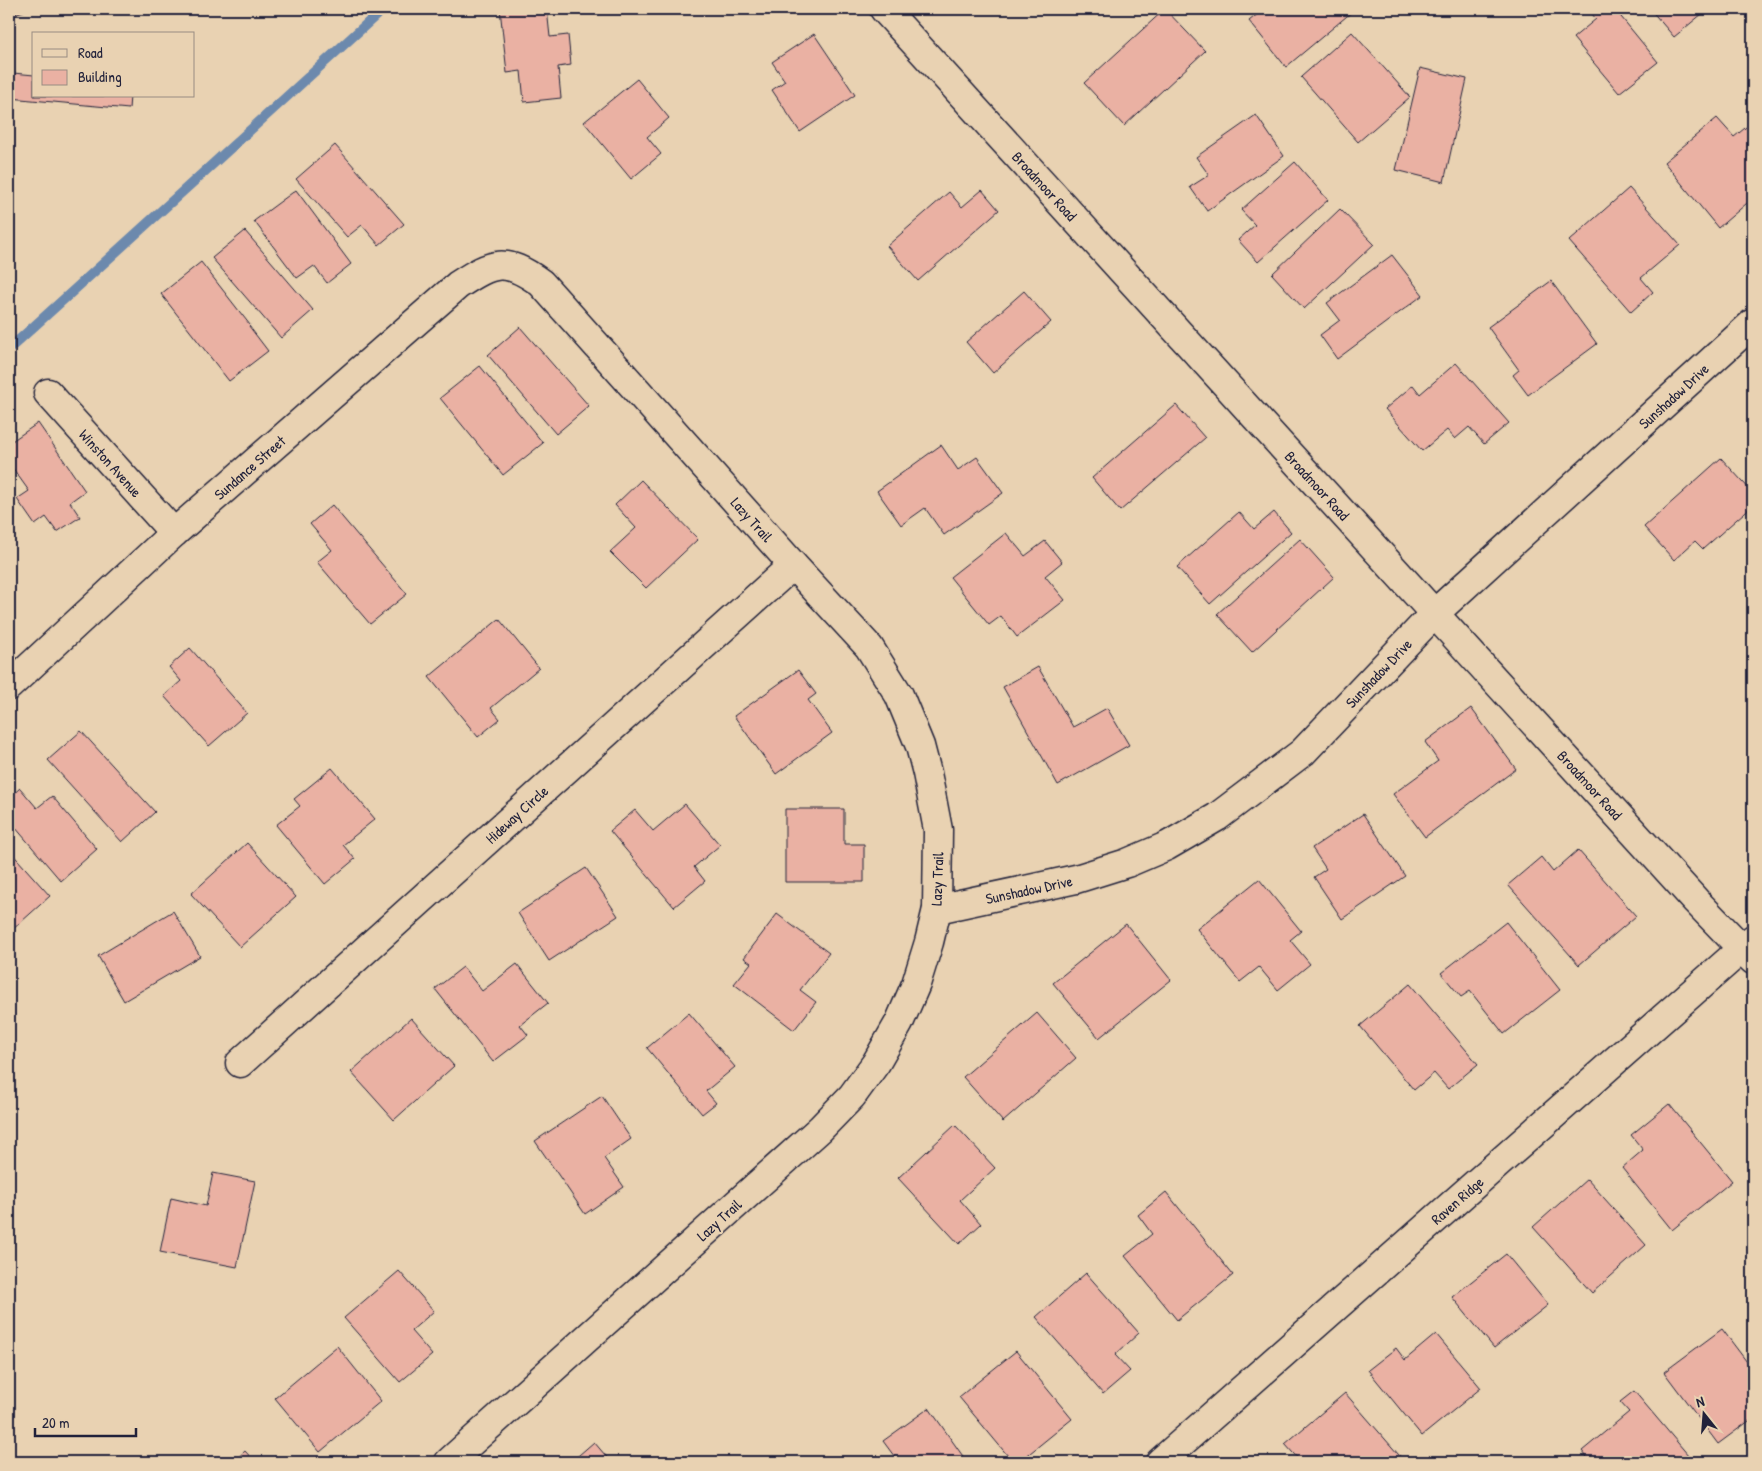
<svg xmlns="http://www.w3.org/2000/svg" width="1762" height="1471" viewBox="0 0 1762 1471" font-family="'Patrick Hand',sans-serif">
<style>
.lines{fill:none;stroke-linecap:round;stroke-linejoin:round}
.stream{stroke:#6c89ad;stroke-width:10}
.building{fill:#eab1a3;stroke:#22223b}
.minor-casing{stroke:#22223b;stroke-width:31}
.minor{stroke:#e9d2b2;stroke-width:28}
.labels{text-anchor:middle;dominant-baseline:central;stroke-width:4.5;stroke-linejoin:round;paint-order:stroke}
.street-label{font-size:15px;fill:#22223b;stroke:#e9d2b2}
</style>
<rect width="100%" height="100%" fill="#e9d2b2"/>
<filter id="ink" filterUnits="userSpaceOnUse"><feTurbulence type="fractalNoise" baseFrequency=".02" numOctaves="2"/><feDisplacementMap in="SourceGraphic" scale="10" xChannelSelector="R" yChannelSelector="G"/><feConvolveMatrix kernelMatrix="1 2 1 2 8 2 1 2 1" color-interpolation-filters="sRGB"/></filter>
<g filter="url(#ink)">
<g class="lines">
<path class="stream" d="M9,349L214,163L383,9"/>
</g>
<g class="building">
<path d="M9,9H29L9,16Z"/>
<path d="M500,9H547L550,37L568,35L571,65L558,67L561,98L524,102L521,71L507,73Z"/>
<path d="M1165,9L1205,51L1124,126L1084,83Z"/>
<path d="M1264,9H1352L1353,11L1286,67L1249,21Z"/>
<path d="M1588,9H1621L1617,12L1658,62L1619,93L1573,38L1596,19Z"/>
<path d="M1650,9H1708L1674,37Z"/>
<path d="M1352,32L1410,97L1358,142L1301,77Z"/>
<path d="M814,34L855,95L800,132L772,90L785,81L772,62Z"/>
<path d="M1420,68L1467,79L1444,182L1396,170Z"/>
<path d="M13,73L34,75V96H130L129,109L10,98Z"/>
<path d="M637,79L669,118L647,137L661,154L631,179L584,122Z"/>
<path d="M1256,115L1284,156L1207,211L1190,187L1209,175L1196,157Z"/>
<path d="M1717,118L1734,137L1750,124L1753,128V198L1718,228L1664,162Z"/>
<path d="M335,145L404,224L379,245L362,225L347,237L296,179Z"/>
<path d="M1295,162L1328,200L1258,262L1238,240L1255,225L1241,210Z"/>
<path d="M1629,188L1680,245L1641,278L1653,292L1631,312L1569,241Z"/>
<path d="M296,190L351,264L327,283L314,266L297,278L254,221Z"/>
<path d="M982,190L999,210L918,281L887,246L949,192L962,207Z"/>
<path d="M1340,209L1374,244L1304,309L1272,274Z"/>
<path d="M245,231L313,310L281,338L212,258Z"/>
<path d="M1392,255L1423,295L1337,359L1320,335L1340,320L1327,303Z"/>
<path d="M201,262L250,325L249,326L268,351L229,381L161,294Z"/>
<path d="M1551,281L1597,344L1528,395L1513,375L1519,370L1488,327Z"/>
<path d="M1024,291L1051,322L993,373L966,342Z"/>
<path d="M520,327L589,406L556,434L488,355Z"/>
<path d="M1456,363L1509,423L1484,444L1469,427L1455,439L1447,430L1422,451L1385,409L1413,385L1420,394Z"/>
<path d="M480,366L543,443L503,475L440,398Z"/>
<path d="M1176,405L1205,438L1120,511L1092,478Z"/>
<path d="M38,423L85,491L70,502L80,517L57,532L46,517L35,525L17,499L29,491L9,463V443Z"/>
<path d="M941,445L958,470L977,457L1003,493L944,535L925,508L901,525L877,491Z"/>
<path d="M1721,458L1753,493V505L1703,549L1695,541L1674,560L1644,527Z"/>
<path d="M641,480L698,539L646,588L610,552L636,528L615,505Z"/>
<path d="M332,505L407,594L370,624L317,562L332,550L310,524Z"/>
<path d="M1239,512L1254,529L1274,512L1291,532L1210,604L1177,567Z"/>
<path d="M1006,533L1025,556L1045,541L1062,562L1045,576L1065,600L1017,637L1001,616L989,625L950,577Z"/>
<path d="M1300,539L1334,577L1252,652L1217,614Z"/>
<path d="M499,619L539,668L491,708L500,719L478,737L429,677Z"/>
<path d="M190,648L247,713L209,746L164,696L181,681L169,667Z"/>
<path d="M1038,667L1073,727L1107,708L1129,745L1058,785L1003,687Z"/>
<path d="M798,670L816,694L808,700L832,733L776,774L734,716Z"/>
<path d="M1471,708L1516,769L1425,837L1393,794L1438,761L1425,742Z"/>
<path d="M81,731L155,812L122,842L48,760Z"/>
<path d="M332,768L375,819L343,845L355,859L325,884L276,825L300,806L294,799Z"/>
<path d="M20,788L37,808L52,796L97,849L61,881L9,820V798Z"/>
<path d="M685,804L720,845L694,867L705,881L674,907L610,831L635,810L653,831Z"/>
<path d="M785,809H844V844H864V882H785Z"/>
<path d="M1363,814L1405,876L1342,919L1314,877L1326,869L1312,848Z"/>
<path d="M247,843L296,897L240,947L191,894Z"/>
<path d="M9,850L50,896L11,931L9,929Z"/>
<path d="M1578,850L1636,916L1579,965L1508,885L1541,857L1553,872Z"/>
<path d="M586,868L618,916L549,961L518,913Z"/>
<path d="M1259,879L1301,931L1290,940L1310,964L1278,990L1259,967L1240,982L1197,929Z"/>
<path d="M173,911L200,956L124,1001L98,956Z"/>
<path d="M777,914L829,953L800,990L816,1002L794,1030L734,984L751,963L744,958Z"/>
<path d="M1506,922L1560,990L1504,1034L1470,991L1461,997L1441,973Z"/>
<path d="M1126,924L1171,980L1099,1038L1053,983Z"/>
<path d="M517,964L548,1003L520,1025L528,1035L493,1062L435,989L463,967L482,991Z"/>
<path d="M1410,984L1478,1064L1448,1089L1434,1073L1414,1090L1360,1026Z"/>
<path d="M689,1013L735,1067L706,1091L716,1103L702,1114L647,1048Z"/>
<path d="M1037,1013L1076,1058L1003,1122L963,1077Z"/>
<path d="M411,1018L454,1066L394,1120L351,1072Z"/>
<path d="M602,1096L631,1139L604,1158L624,1187L585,1214L535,1141Z"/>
<path d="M1669,1104L1732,1181L1672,1230L1622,1168L1643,1150L1631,1135Z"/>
<path d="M955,1125L995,1168L960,1200L981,1224L959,1244L898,1178Z"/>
<path d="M213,1173L255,1181L237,1267L160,1252L171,1198L206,1206Z"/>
<path d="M1587,1179L1646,1245L1592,1293L1533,1227Z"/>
<path d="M1166,1192L1233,1275L1177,1320L1125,1256L1152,1234L1138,1215Z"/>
<path d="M1506,1254L1548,1305L1494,1348L1452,1297Z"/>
<path d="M399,1271L434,1311L411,1331L432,1355L400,1382L344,1318Z"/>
<path d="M1086,1273L1139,1333L1115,1355L1130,1371L1103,1394L1036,1317Z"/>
<path d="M1722,1329L1753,1370V1418L1718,1444L1664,1372Z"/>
<path d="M1436,1334L1481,1388L1422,1436L1368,1370L1396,1348L1405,1360Z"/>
<path d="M337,1346L381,1401L320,1452L275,1398Z"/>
<path d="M1016,1351L1072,1419L1019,1462H1013L959,1397Z"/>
<path d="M1634,1391L1694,1462H1591L1582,1451L1629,1412L1620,1402Z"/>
<path d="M1345,1393L1405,1462H1301L1285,1444Z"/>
<path d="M929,1408L967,1462H894L897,1460L883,1441Z"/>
<path d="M594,1442L611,1462H571Z"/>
<path d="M245,1451L255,1462H233Z"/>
</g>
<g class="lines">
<defs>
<g id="minor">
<path id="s1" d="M884,9L1696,901L1753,960"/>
<path id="s2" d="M48,393L174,533"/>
<path id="s3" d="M9,686L174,533L458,285C493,262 505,257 541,283L793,565L869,647L899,695L920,746L927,773L938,830L937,909L929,942L916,984L899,1023L876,1063L852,1096L820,1129L449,1462"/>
<path id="s4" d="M937,909L1076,879L1127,863L1167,846L1217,817L1303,752L1434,614L1753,323"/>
<path id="s5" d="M240,1063L793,565"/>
<path id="s6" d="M1160,1462L1753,939"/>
</g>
</defs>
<use href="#minor" class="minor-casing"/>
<use href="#minor" class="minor"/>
</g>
</g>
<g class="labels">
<g class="street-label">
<text stroke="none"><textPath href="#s1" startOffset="239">Broadmoor Road</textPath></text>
<text stroke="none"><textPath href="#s4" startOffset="919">Sunshadow Drive</textPath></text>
<text stroke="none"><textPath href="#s2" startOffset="94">Winston Avenue</textPath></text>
<text stroke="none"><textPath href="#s3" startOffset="325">Sundance Street</textPath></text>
<text stroke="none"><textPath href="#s1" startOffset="644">Broadmoor Road</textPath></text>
<text stroke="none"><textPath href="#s3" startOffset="1011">Lazy Trail</textPath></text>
<text stroke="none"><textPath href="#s4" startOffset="514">Sunshadow Drive</textPath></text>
<text stroke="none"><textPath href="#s1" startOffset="1049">Broadmoor Road</textPath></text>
<text stroke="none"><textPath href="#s5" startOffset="372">Hideway Circle</textPath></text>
<text transform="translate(937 879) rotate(-88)">Lazy Trail</text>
<text stroke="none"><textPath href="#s4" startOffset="94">Sunshadow Drive</textPath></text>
<text stroke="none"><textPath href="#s6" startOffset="396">Raven Ridge</textPath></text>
<text transform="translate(719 1220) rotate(-42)">Lazy Trail</text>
</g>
</g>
<rect width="1762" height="1471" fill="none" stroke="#e9d2b2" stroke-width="30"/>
<rect x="15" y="15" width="1732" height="1441" fill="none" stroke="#22223b" stroke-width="2" filter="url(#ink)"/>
<rect x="32" y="32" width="162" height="65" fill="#e9d2b2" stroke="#998c82"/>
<rect x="42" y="49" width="25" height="8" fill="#e9d2b2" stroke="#998c82"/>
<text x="78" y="58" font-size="15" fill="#22223b">Road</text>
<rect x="42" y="70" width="25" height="15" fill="#eab1a3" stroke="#998c82"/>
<text x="78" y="82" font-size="15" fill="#22223b">Building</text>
<g transform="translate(1704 1414) rotate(343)" stroke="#e9d2b2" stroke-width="4" paint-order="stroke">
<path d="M0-4L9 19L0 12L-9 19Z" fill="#22223b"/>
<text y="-8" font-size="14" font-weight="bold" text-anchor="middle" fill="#22223b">N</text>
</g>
<path d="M35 1428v8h101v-8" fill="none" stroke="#22223b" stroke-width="2.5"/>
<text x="42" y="1428" font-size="15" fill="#22223b" stroke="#e9d2b2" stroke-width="4" paint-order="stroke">20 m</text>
</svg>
